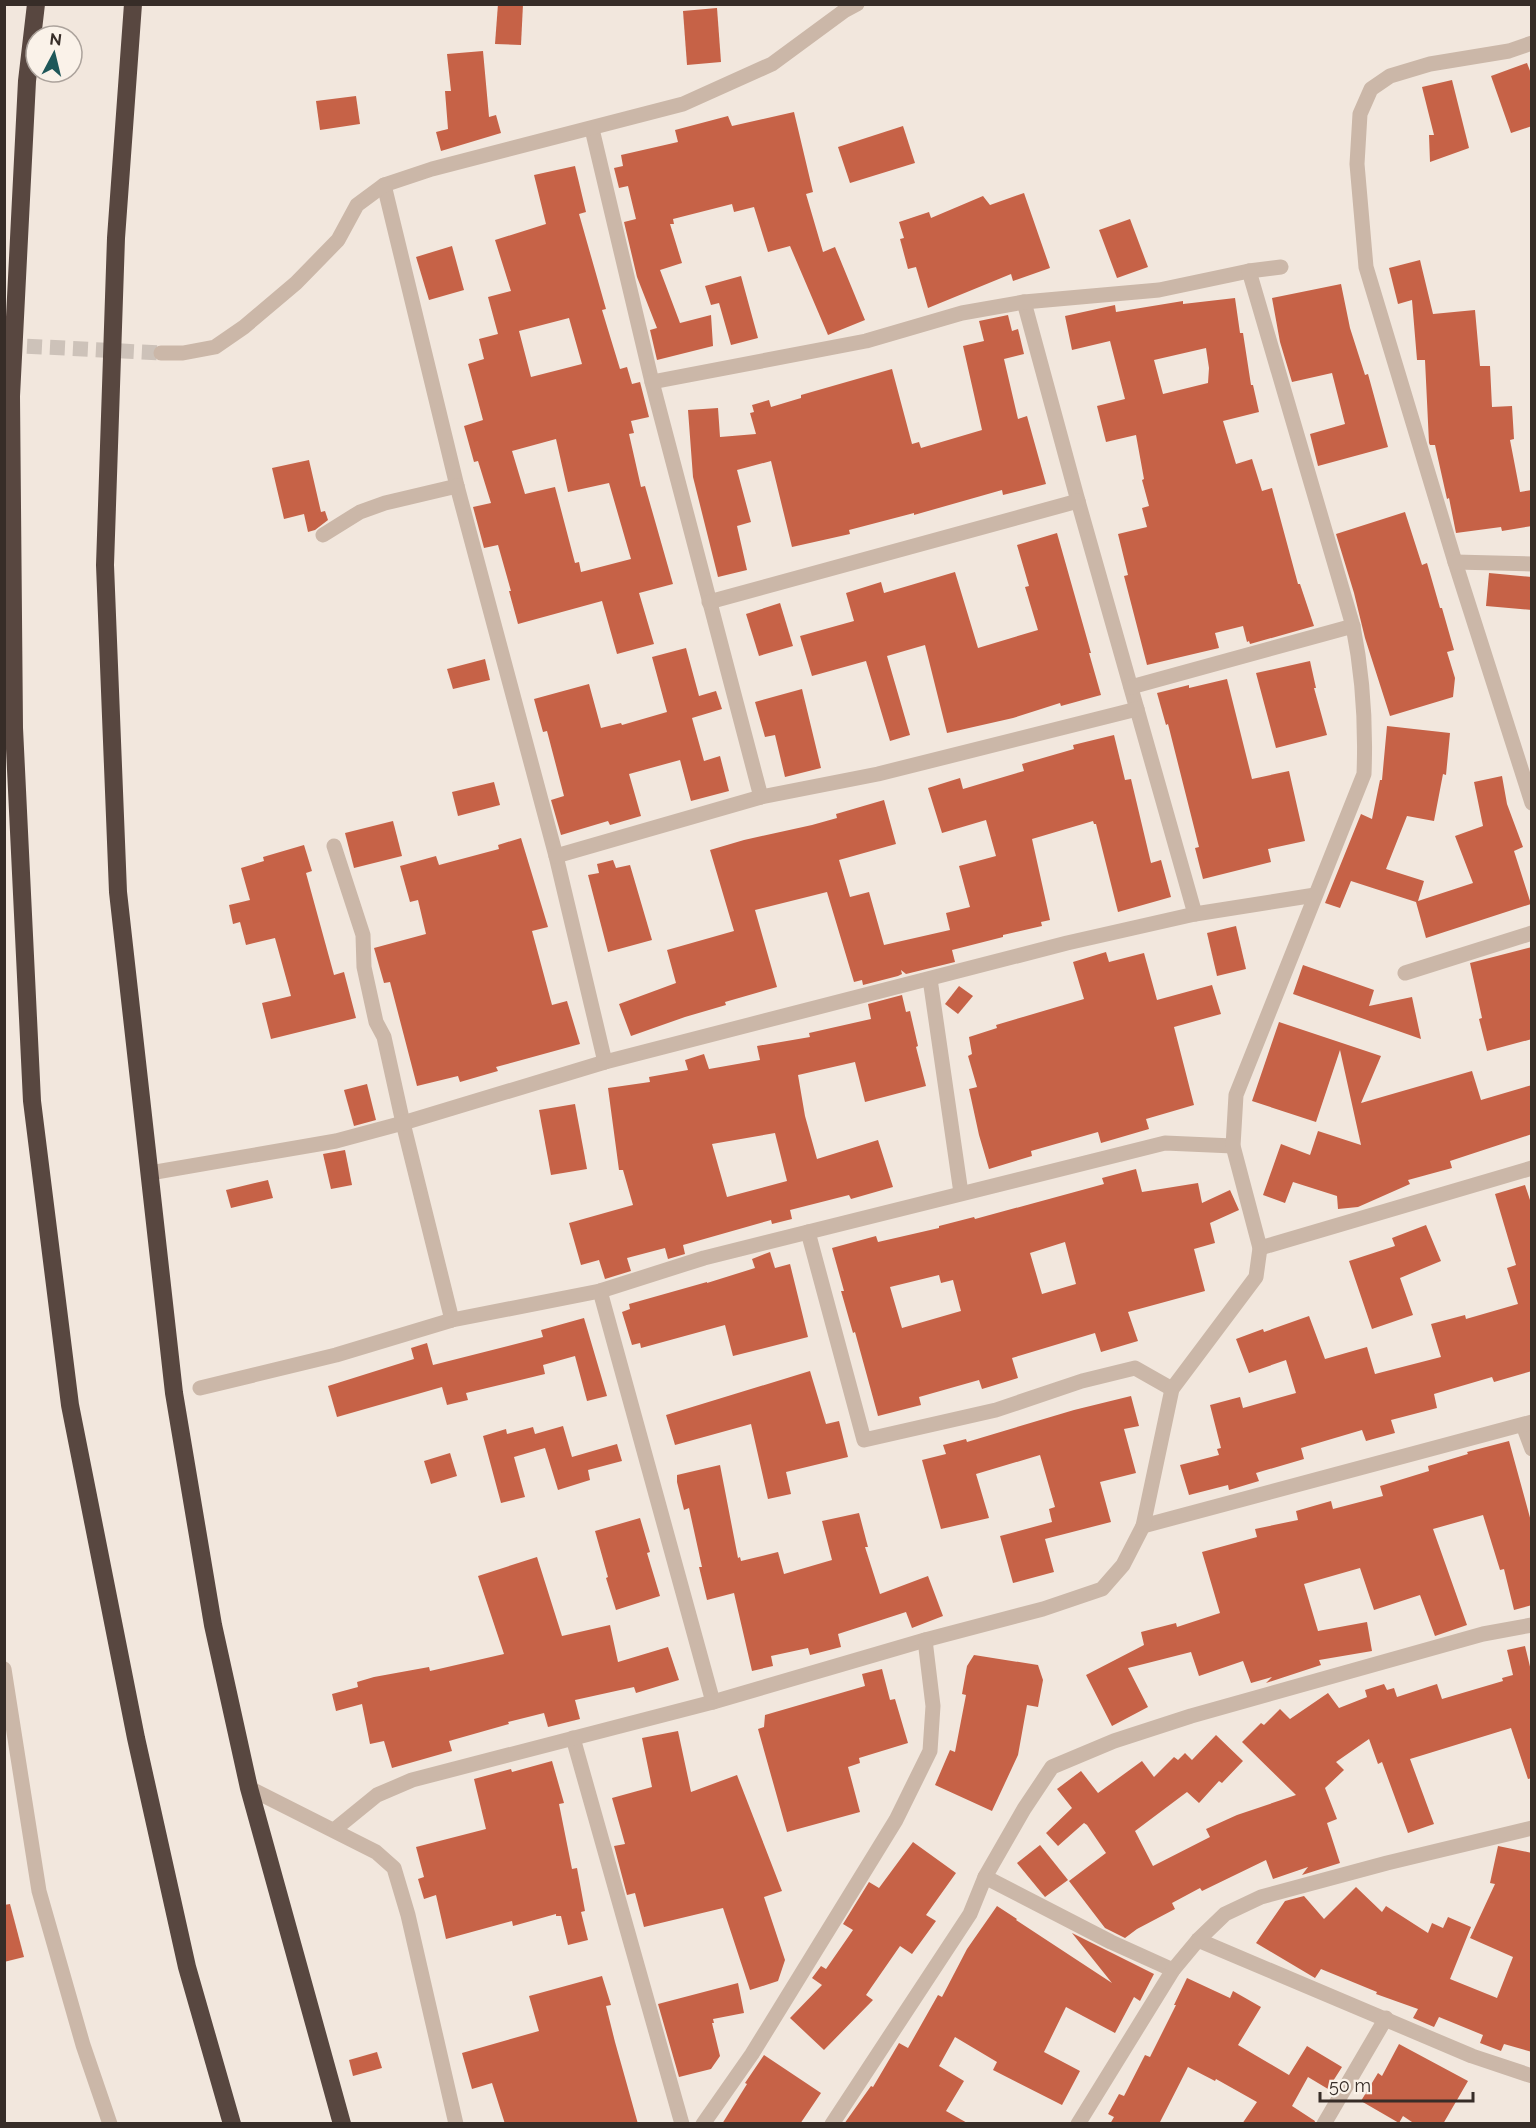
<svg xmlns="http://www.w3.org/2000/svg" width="1536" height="2128" viewBox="0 0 1536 2128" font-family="Raleway,sans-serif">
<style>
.building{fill:#c66247;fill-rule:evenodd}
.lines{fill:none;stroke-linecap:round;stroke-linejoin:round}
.street-tunnel{stroke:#cdc2b9;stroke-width:15;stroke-dasharray:15 8;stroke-linecap:butt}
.street{stroke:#cbb7a8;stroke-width:15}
.highway{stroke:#584740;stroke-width:18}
</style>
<rect width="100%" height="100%" fill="#f2e7dd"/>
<g class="building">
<path d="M498,4H523L521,45L495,44Z"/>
<path d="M717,8L721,62L687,65L683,11Z"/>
<path d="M483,51L489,117L496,115L501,133L441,151L436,132L448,129L445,91H451L447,54Z"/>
<path d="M1527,63L1532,76V126L1511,133L1491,76Z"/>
<path d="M1452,80L1469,148L1430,162L1429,135H1434L1422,87Z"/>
<path d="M356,96L360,124L320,130L316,101Z"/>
<path d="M794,112L813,192L806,194L823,252L835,247L865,320L828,335L790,246L768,252L754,207L734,212L732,204L673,219L674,224H670L682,263L660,270L680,323L711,315L713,346L657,360L650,330L657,328L637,277L624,222L636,219L628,186L619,188L614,168L623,166L621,155L678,142L675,130L728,116L732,126Z"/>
<path d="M903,126L915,163L850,183L838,147Z"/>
<path d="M575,166L586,212L579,214L606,309L602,310L620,369L627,367L632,384L640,382L649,417L631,421L634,433L629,434L641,487L645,486L673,584L639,593L654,644L617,654L602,601L518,624L509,591H511L498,545L484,548L473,507L491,503L478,461L474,462L464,426L483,420L468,364L484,359L479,339L498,334L488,297L511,291L495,240L546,224L534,175ZM569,318L582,364L531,377L519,331ZM556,439L568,492L609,483L631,559L581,572L579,562L575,563L555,487L525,494L512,451Z"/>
<path d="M1024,193L1050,268L1013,281L1011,274L928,308L916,267L908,269L900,239L904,238L899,222L929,212L931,218L983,196L990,205Z"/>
<path d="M1130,219L1148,267L1117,278L1099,230Z"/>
<path d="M452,246L464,290L429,300L416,257Z"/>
<path d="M1420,260L1433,314L1475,310L1480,366H1490L1492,407L1512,406L1514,439L1510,440L1520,492L1532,490V526L1502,531L1501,527L1456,533L1449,498L1447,499L1435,445H1430L1429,443L1425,360H1417L1412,300L1398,304L1389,268Z"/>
<path d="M741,276L758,338L731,345L719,303L711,305L705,286Z"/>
<path d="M1341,284L1350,328L1365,375L1368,374L1388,447L1318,466L1310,434L1345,424L1332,373L1292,382L1280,342L1272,298Z"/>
<path d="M1235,298L1240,333H1243L1251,385H1253L1259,412L1223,421L1236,464L1252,459L1262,491L1272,488L1298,584H1300L1314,626L1250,644L1249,641L1247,642L1243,626L1215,633L1219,648L1147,665L1124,576L1128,575L1118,534L1147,527L1142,508L1149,506L1142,480L1144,479L1136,435L1106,442L1097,406L1125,399L1110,341L1072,350L1065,316L1115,305L1116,312L1183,301V304ZM1206,348L1209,368L1208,383L1163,394L1154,360Z"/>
<path d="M1008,315L1012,331L1018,329L1024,354L1004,359L1018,419L1027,416L1046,484L1003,495L1002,490L914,515V513L849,530L850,534L792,547L771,461L737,470L751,522L737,526L747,570L718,577L693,477L688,410L718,408L720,437L756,434L750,413L754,412L752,405L769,400L771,407L801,398V395L892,369L912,444L919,442L921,448L982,430L963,346L984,341L979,321Z"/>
<path d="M309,460L321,512L325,511L328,520L315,530L308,532L304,514L284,519L272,468Z"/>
<path d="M1405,512L1422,565L1427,563L1440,608H1442L1454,650L1447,652L1455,678L1453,697L1390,716L1365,638L1354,593L1336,534Z"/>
<path d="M1057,533L1091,653H1089L1101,695L1061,706L1060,703L1013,718L947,733L925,645L887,656L910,735L890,741L866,661L812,676L800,636L854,621L846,593L881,582L884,593L955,572L978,648L1038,630L1025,587L1029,586L1017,545Z"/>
<path d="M1489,573L1532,577V610L1486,606Z"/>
<path d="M780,603L793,646L759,656L746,614Z"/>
<path d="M686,648L699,696L716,691L722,709L692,718L704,761L720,756L729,791L691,801L680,760L629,774L641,816L610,825L608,821L561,835L551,800L564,796L547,731L543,732L534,699L589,684L601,728L621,723L622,725L667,712L652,657Z"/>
<path d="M485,659L490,680L453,689L447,669Z"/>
<path d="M1310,661L1316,688H1314L1327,735L1276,748L1256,673Z"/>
<path d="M1227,679L1252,779L1289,771L1305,841L1268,849L1271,862L1203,879L1195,848L1199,847L1168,724L1166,725L1157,693L1189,685V688Z"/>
<path d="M802,689L821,768L785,777L775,735L765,737L755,702Z"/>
<path d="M1387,726L1450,733L1446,775L1443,774L1434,821L1407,816L1386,869L1424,881L1418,901L1473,883L1455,836L1483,826L1474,782L1502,776L1507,804L1523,847L1514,851L1531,904L1426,938L1416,902L1351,881L1340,908L1325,903L1361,814L1372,819L1380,780H1382Z"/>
<path d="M1114,735L1125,780L1131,779L1151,863L1161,860L1171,897L1118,912L1096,824H1094L1093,821L1032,839L1050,920L1041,922L1042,926L1003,935V937L952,950L955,962L906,974L901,970L902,974L898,976L863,985L862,980L854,982L827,892L755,910L777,987L725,1002L726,1005L685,1017L631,1036L619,1004L676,983L667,950L734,931L710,850L744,840L812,825L837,818L836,814L884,800L896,844L839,860L850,897L869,892L884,945L950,930L946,913L970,907L959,866L996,856L986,820L942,833L928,788L960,778L963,789L1024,771L1022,764L1074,749L1073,745Z"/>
<path d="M494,782L500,805L458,816L452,792Z"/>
<path d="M393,821L402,856L354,868L345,833Z"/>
<path d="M521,838L548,927L532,931L552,1005L567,1001L580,1044L496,1067L498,1071L460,1082L458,1076L417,1086L390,982L384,983L374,948L426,934L418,900L410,902L400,866L436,856L439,865L499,849L498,845Z"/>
<path d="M304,845L312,871L306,873L334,975L344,972L356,1018L271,1039L262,1003L291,996L275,938L246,945L240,922L233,924L229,905L250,900L241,868L264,861L263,857Z"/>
<path d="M613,860L616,868L630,865L652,940L608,952L588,875L599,873L597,864Z"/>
<path d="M1236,926L1246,969L1217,976L1207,933Z"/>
<path d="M1532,947V1039L1487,1051L1479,1019L1482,1018L1470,963Z"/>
<path d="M1106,952L1109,962L1144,953L1157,1000L1212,985L1221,1014L1174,1027L1194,1105L1146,1119L1149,1129L1101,1143L1098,1132L1031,1151L1032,1156L989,1169L979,1135L969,1089L977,1087L968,1056L972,1054L969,1037L997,1028L996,1025L1084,999L1073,962Z"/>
<path d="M1303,965L1374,990L1369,1006L1412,997L1421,1039L1293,994Z"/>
<path d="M959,986L973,996L958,1014L945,1004Z"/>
<path d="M902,995L906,1012L910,1011L918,1046L916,1047L926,1086L865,1102L855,1062L798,1075L805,1116L817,1159L878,1140L893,1187L851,1199L849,1195L790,1210L792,1219L772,1224L771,1220L683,1245L685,1254L668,1259L665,1248L627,1258L631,1271L605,1279L599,1260L581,1265L569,1223L633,1205L623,1170H619L608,1088L650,1082L649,1077L688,1070L685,1060L704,1054L709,1069L760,1060L757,1046L810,1037L809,1033L871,1019L868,1004ZM775,1133L787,1181L727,1197L712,1144Z"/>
<path d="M1279,1022L1381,1056L1361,1103L1472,1071L1481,1100L1532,1085V1134L1450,1161L1452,1168L1408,1180L1410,1184L1358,1207L1338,1209L1337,1196L1293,1182L1285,1203L1263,1195L1281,1144L1310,1155L1318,1131L1361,1145L1340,1050L1316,1122L1252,1101Z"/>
<path d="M367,1084L376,1120L354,1126L344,1090Z"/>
<path d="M575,1104L587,1169L551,1175L539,1110Z"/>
<path d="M345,1150L352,1185L331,1189L323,1154Z"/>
<path d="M1136,1169L1142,1192L1198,1183L1202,1203L1230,1190L1239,1210L1210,1223L1215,1243L1194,1249L1205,1291L1128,1312L1138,1341L1101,1352L1095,1333L1012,1358L1018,1378L982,1389L979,1380L919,1397L921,1405L878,1416L855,1332L853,1333L841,1291H844L832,1248L876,1236L878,1242L939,1228V1226L974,1217L975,1219L1104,1184L1102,1178ZM1065,1242L1076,1284L1042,1294L1030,1253ZM939,1275L941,1283L953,1280L961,1311L902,1328L890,1287Z"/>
<path d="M268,1180L273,1198L231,1208L226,1190Z"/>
<path d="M1525,1185L1532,1206V1371L1494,1382L1492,1377L1434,1394L1437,1408L1391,1420L1395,1433L1366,1441L1362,1430L1301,1448L1304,1459L1256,1473L1259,1481L1229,1490L1228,1485L1189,1495L1180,1465L1219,1455L1217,1449L1221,1448L1210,1405L1240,1397L1243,1408L1296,1393L1286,1360L1249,1373L1236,1339L1263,1329L1264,1332L1309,1316L1325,1359L1367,1347L1375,1374L1441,1357L1431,1324L1465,1315L1466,1319L1518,1304L1507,1268L1516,1265L1495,1194Z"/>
<path d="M1426,1225L1441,1261L1400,1278L1413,1315L1372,1329L1349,1261L1395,1246L1392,1238Z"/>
<path d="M770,1252L775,1268L790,1264L808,1337L733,1356L725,1325L641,1348L640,1343L632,1345L622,1312L630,1309L629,1304L707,1282V1283L755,1268L752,1259Z"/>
<path d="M584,1318L607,1396L587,1401L575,1356L543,1365L545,1374L466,1393L468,1400L447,1405L442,1387L337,1417L328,1386L414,1359L411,1348L427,1343L433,1365L543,1337L541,1330Z"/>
<path d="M810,1371L826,1424L839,1421L848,1457L786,1472L791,1494L768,1499L751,1424L675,1445L666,1415Z"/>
<path d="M1131,1396L1139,1426L1124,1429L1136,1473L1100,1482L1111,1522L1045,1539L1054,1572L1013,1583L1000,1536L1052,1522L1049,1509L1055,1507L1040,1455L976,1474L989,1518L941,1529L922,1460L946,1454L943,1445L966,1439L967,1442L1074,1410Z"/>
<path d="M563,1426L572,1457L617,1444L622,1461L588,1470L590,1480L558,1490L545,1448L514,1457L525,1497L501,1503L483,1436L506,1429L507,1434L533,1427L535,1434Z"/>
<path d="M1509,1441L1532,1525V1605L1514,1610L1504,1569L1500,1570L1483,1515L1433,1529L1467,1625L1435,1636L1420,1595L1374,1610L1360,1568L1304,1584L1318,1631L1367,1622L1372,1651L1319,1660L1321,1665L1266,1683L1272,1677L1251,1683L1243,1661L1199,1676L1191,1652L1128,1668L1148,1707L1112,1726L1086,1675L1144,1645L1141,1632L1176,1623L1177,1627L1220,1613L1202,1552L1257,1537L1255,1529L1298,1520L1296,1511L1331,1501L1333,1509L1383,1496L1380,1486L1429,1471L1428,1466L1468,1454L1467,1452Z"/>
<path d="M450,1453L457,1476L431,1484L424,1461Z"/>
<path d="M720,1465L738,1558L740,1557L741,1561L778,1552L784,1574L832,1560L822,1521L859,1513L868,1547H865L880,1594L928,1576L943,1616L912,1628L906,1612L838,1634L841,1647L810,1655L808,1648L771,1656L773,1666L752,1671L734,1593L707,1600L699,1567H702L689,1508L684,1510L677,1482V1475Z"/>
<path d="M640,1518L650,1552L647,1553L660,1596L616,1610L606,1578L608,1577L595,1531Z"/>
<path d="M537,1557L562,1636L610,1625L618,1662L668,1647L679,1680L636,1693L634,1687L575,1700L580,1719L548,1727L544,1713L508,1722L509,1724L449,1741L452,1751L392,1768L384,1741L370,1744L362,1704L336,1711L332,1694L358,1687L357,1682L374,1677L429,1667L430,1671L504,1654L478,1576Z"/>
<path d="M1525,1646L1532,1675V1778L1528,1779L1511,1728L1410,1759L1434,1824L1408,1833L1382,1762L1378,1764L1369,1739L1336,1762L1344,1770L1325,1788L1337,1819L1327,1823L1340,1863L1302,1875L1308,1867L1273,1879L1266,1860L1202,1891L1200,1888L1172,1903L1175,1909L1137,1929L1125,1938L1105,1928L1069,1881L1106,1853L1087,1825L1084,1823L1058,1846L1046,1833L1072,1808L1057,1789L1081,1771L1098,1793L1142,1761L1154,1777L1174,1757L1178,1760L1185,1753L1192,1760L1216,1735L1243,1761L1222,1783L1219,1781L1199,1803L1187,1792L1135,1831L1153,1866L1210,1837L1206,1829L1237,1815L1296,1795L1242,1742L1261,1723L1264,1725L1280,1709L1290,1719L1328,1693L1339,1708L1367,1697L1365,1690L1384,1684L1387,1690L1394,1688L1397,1697L1437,1684L1442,1699L1503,1681L1502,1678L1513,1675L1507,1650Z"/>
<path d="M974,1655L1038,1665L1043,1680L1038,1707L1027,1705L1018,1755L992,1811L935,1785L950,1750L955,1752L966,1695L962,1694L967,1666Z"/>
<path d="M882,1669L890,1700L895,1699L908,1743L859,1758L860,1763L848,1767L860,1812L787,1832L758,1729L764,1727L765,1715L865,1686L862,1674Z"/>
<path d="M678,1731L691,1792L737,1775L782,1891L764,1897L785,1960L778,1981L750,1990L723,1908L644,1927L635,1893L627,1895L614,1846L625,1844L612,1798L652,1787L642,1738Z"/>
<path d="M552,1761L564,1803L559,1804L572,1869L577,1868L585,1911L581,1912L588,1940L568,1945L561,1916H556V1914L513,1926L512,1921L446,1939L436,1895L424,1899L418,1879L424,1877L416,1847L486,1829L474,1779L511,1769L512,1772Z"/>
<path d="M913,1842L956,1873L926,1915L936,1921L912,1954L900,1946L866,1995L873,2000L824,2050L790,2018L822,1985L812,1978L821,1966L826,1969L853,1930L843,1924L869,1882L879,1888Z"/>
<path d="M1040,1845L1068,1880L1045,1897L1017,1863Z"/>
<path d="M1498,1846L1532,1853V2052L1504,2044L1501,2051L1480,2043L1483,2035L1439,2017L1434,2027L1413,2018L1418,2009L1376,1994L1377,1992L1321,1969L1315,1978L1256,1943L1285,1901L1304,1896L1324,1919L1356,1887L1382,1912L1386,1906L1428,1933L1432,1923L1443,1928L1448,1917L1471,1927L1450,1979L1497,1998L1513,1957L1470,1938L1495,1884L1490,1883Z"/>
<path d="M10,1904L24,1957L4,1962V1905Z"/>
<path d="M997,1906L1017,1919L1016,1920L1112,1983L1072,1933L1154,1974L1140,2001L1134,1997L1115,2033L1066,2007L1044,2052L1080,2071L1062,2105L993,2070L997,2062L955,2037L939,2066L964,2081L946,2111L969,2124H844L871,2086L873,2087L899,2043L908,2048L938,1995L942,1997L967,1949Z"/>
<path d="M602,1976L611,2005L606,2006L615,2042L638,2124H505L492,2083L472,2089L462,2053L539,2031L529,1996Z"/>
<path d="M1187,1978L1230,1998L1233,1991L1261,2007L1238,2045L1289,2075L1307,2046L1342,2067L1328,2089L1308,2077L1292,2106L1315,2121L1314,2124H1242L1257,2102L1216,2079L1215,2081L1188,2067L1159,2124H1110L1114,2117L1108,2114L1119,2094L1124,2096L1145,2055L1150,2057L1176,2005H1174Z"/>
<path d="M738,1983L744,2013L713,2019L714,2023H712L720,2056L711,2069L679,2077L658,2004Z"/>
<path d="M1399,2044L1468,2081L1443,2124H1415L1403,2116L1399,2123L1361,2101L1378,2073L1382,2076Z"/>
<path d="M377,2052L382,2068L353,2076L349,2060Z"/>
<path d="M764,2055L821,2093L800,2124H722L747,2084L745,2083Z"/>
</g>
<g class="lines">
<path class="street-tunnel" d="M4,345L161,353"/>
<g class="street">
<path d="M1532,43L1509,51L1430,64L1390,76L1371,89L1360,114L1357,164L1366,267L1455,562L1532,803"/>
<path d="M592,129L652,382L761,797"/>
<path d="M384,185L457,486L556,856L605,1062"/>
<path d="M1024,302L1078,501L1195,914"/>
<path d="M161,353H183L215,347L244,327L296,283L338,240L357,205L384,185L432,169L683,104L772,64L844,11L857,4"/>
<path d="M652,382L866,341L962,313L1024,302L1159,290L1249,271L1281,267"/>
<path d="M323,535L360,512L385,503L457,486"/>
<path d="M1455,562L1532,564"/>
<path d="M709,602L1078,501"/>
<path d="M1131,687L1353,626"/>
<path d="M334,846L363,935L364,967L376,1022L384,1037L403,1123L452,1320"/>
<path d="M556,856L761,797L878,774L1137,709"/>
<path d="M1405,973L1532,933"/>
<path d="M930,979L961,1193"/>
<path d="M150,1173L336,1141L403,1123L605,1062L1067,943L1195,914L1315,895"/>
<path d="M808,1232L864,1440L996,1410L1082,1381L1135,1368L1172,1389"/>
<path d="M1260,1248L1532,1168"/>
<path d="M600,1291L713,1702"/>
<path d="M200,1388L336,1355L452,1320L600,1291L704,1258L1165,1143L1233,1146"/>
<path d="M1523,1425L1532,1449"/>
<path d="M1143,1526L1532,1422"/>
<path d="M4,1669L39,1891L83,2045L110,2124"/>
<path d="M573,1738L682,2124"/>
<path d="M249,1788L376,1852L394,1868L408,1915L456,2124"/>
<path d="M334,1830L377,1795L412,1780L713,1702L925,1640L1043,1609L1102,1589L1123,1565L1143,1526L1172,1389L1256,1277L1260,1248L1233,1146L1236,1095L1364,774C1366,723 1363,676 1353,626L1249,271"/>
<path d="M985,1877L1111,1942L1173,1970"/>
<path d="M1198,1940L1472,2056L1532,2076"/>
<path d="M703,2124L752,2054L896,1820L930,1751L933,1706L925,1640"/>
<path d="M832,2124L970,1914L985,1877L1024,1809L1052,1767L1114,1741L1191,1716L1483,1634L1532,1625"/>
<path d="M1078,2124L1173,1970L1198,1940L1225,1914L1261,1897L1387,1863L1532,1828"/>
<path d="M1324,2124L1386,2018"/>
</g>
<g class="highway">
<path d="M36,4L27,81L11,396L14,728L32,1101L70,1405L136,1738L187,1967L232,2124"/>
<path d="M133,4L116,238L105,565L118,892L174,1393L213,1625L249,1788L342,2124"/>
</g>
</g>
<rect width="1536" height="2128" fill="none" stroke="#372d28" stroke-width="12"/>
<g transform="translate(54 54) rotate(7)"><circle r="28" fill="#faf2e9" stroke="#aca39c" stroke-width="1.5"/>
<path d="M0-4.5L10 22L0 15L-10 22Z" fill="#1e5759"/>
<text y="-9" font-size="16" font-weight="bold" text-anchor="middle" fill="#372d28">N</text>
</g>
<path d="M1320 2092v9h153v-9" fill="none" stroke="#372d28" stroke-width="3"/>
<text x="1329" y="2092" font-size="18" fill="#372d28" stroke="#faf2e9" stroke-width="4.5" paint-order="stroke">50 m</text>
</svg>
